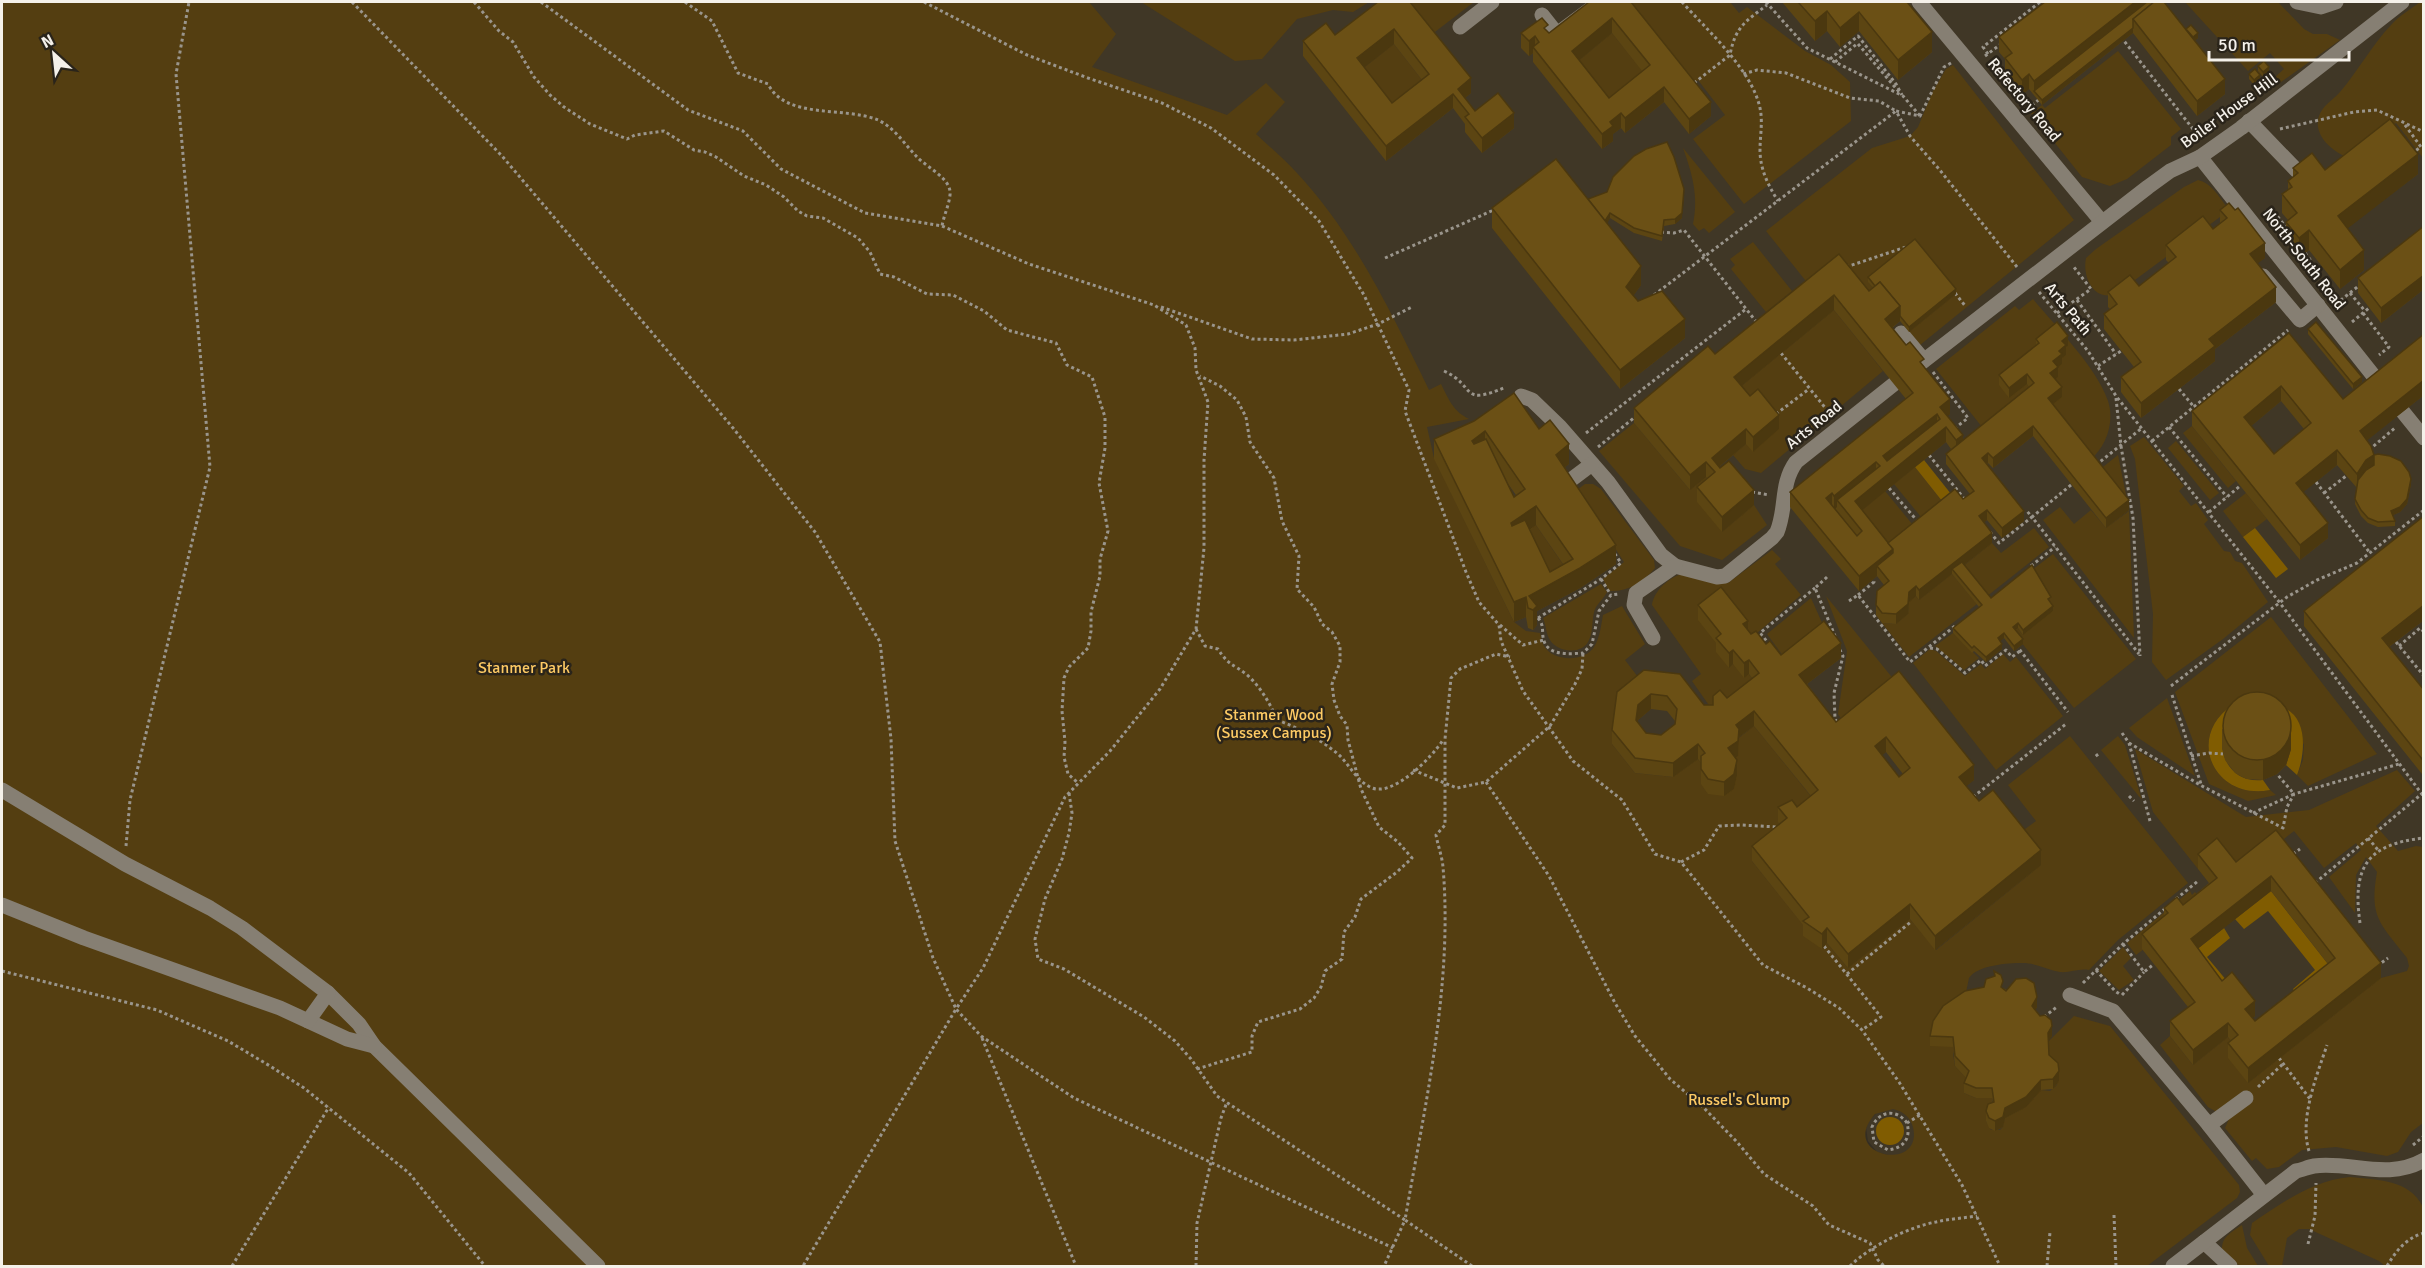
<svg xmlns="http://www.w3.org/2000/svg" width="2425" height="1268" viewBox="0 0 2425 1268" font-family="Signika,sans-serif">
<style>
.built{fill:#403726}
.green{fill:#543e11;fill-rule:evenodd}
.water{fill:#805c01}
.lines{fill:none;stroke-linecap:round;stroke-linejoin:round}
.path{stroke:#9a958c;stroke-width:3;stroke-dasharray:3 3;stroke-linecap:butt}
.minor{stroke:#867f73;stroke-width:15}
.wall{fill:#5c4512;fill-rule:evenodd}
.shaded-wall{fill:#4b380f}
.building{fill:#6b5015;stroke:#4b380f;stroke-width:1.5;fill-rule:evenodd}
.labels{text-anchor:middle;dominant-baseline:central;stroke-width:5;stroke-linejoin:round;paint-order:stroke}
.street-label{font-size:16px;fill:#f5f1ea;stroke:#2a241a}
.park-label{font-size:16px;fill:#fdca64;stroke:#2a241a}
</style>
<rect width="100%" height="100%" fill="#342e23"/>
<path class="built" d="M861,2H2423V1266H1968L1891,1156L1877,1152L1868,1141L1866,1128L1869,1120L1879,1111Z"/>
<g class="green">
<path d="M2,2H1089L1116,34L1092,67L1227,115L1266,83L1285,102L1256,134C1270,147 1284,159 1296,172C1355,235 1392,314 1429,390L1441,384C1449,400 1453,411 1469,419L1427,427L1434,458L1514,622L1526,631L1540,633C1541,637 1542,643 1544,646C1553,662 1585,662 1594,647C1600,638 1601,625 1603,615L1622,606L1645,644L1625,660L1644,685L1612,744L1635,773L1673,777L1698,759L1705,768L1728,763L1736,740L1754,726L1818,805L1778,822L1787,833L1752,861L1809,932L1827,943L1848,968L1910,919L1936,950L2041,865L2017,835L2036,821L2008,785L2070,736L2188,883L2118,940L2089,970C2079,968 2070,973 2060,972C2048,970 2036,963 2023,963C2007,963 1978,965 1969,978L1953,1054L1955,1066L1969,1081L1964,1093L1976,1098H1992L1994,1111L1987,1116L1986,1121L1991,1130H2000L2003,1127L2005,1118L2026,1107L2041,1090L2050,1091L2057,1085L2058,1073L2049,1065L2048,1042L2074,1016L2110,1026L2239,1185L2240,1192L2237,1198L2147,1266H2ZM1893,1109C1902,1111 1910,1116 1913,1127C1924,1173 1837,1157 1875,1114Z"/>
<path d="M1141,2H1369L1353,12L1333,10L1297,19L1262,59L1235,61Z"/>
<path d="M1400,2H1474L1427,38Z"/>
<path d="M1619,2H1730L1739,13L1747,7L1805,51L1831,65L1850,82L1851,121L1744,204L1693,139L1725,115L1698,80L1688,88Z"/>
<path d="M2185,2H2278L2304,29L2313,34H2327L2340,40L2267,92L2263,88L2284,69L2270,53L2248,71Z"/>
<path d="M2420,2H2423V158L2396,123L2367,146L2344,156C2330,149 2313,134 2319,116C2322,106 2333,100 2340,92C2358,71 2372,45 2391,25C2399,16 2411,9 2420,2Z"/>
<path d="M1612,33L1650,80L1609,112L1572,66Z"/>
<path d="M1394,44L1429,89L1392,118L1357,73Z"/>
<path d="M2118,51L2181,129L2171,137V145L2127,179L2110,186L2082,177L2031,113L2042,105L2045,108Z"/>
<path d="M1953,65L2074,220L1920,345L1909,332L1956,294L1869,283L1880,297L1813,290L1766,231L1872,148L1910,136L1918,127L1933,91L1946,69Z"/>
<path d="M1683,148L1735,212L1709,233L1704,228L1699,231L1693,224C1699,197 1692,173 1683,148Z"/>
<path d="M2198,180C2211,183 2218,195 2226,206L2224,214L2116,294C2094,302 2082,277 2086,258L2096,249L2184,187Z"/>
<path d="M1753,242L1792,291L1766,312L1731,269L1735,265L1730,259Z"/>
<path d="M2033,299C2056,327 2097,368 2108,401C2115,422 2106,447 2090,460L2048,408L2057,332L2027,384L2034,393L1986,432L1936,369L2015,306L2019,310Z"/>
<path d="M1834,310L1883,371L1761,473L1745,469L1733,455L1746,444L1734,392Z"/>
<path d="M1634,423L1690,490L1706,477L1715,487L1722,532L1754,505L1767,525L1722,560L1680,546L1599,451Z"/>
<path d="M2192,426L2236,481L2228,488L2183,433Z"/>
<path d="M2144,437L2184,486L2179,491L2191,506L2196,503L2208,520L2204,524L2224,551L2230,552L2235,561L2242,563L2268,602L2223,639L2166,680L2152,662L2153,614L2135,459L2130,446Z"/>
<path d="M2176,441L2219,493L2210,500L2168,448Z"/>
<path d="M2118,455L2129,510L2134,638L2043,520L2060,507L2074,524L2091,510L2106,528L2129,511L2098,471Z"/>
<path d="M1915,467L1946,506L1926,523L1894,484Z"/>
<path d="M1585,484H1593L1601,489L1654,560L1655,568C1643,583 1627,592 1609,591L1603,579L1624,562L1577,490Z"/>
<path d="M1885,491L1917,530L1886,555L1855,516Z"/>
<path d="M2246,493L2267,519L2243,537L2223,511Z"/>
<path d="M1536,525L1573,579L1550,591L1511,543Z"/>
<path d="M2034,528L2049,547L1986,597L1962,567L1992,543L2001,553Z"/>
<path d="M1772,550L1781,559L1775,564L1801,595L1757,633L1772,653L1698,619L1721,649L1729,668L1733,664L1749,674L1759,688L1713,711L1692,681L1701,674L1652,605C1654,589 1674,572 1691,573C1703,574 1716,580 1728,583Z"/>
<path d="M2053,554L2136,659L2074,708L2013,632L2018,628L2023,635L2032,570Z"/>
<path d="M1952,574L1977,604L1909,657L1882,623L1896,624L1908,614L1909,602L1916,596L1919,600Z"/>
<path d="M1601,584L1607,592C1604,598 1599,602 1596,607C1591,616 1594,630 1589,640C1583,655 1558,653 1550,640C1546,634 1546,625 1543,618Z"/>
<path d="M1826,596L1899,686L1847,727L1838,714L1847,651Z"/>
<path d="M1811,598L1823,625L1789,664L1767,634Z"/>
<path d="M2271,617L2377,754L2308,786L2297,775L2303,760L2304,744L2234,704C2184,736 2214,801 2270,790L2276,795L2248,801L2209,784L2175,692Z"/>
<path d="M1953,633L1979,658L1964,670L1935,646Z"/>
<path d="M1930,649L1936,651L1965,676L1981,664L1985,669L2003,654L2010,662L2016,657L2063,716L1996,770L1913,663Z"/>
<path d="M2167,698L2195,776L2137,737L2129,728Z"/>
<path d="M2118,736L2125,745L2142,800L2101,750Z"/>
<path d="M2135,749L2246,817L2309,810L2397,770L2415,791L2376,826L2398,851L2416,846L2423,847V1123L2411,1132L2398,1152L2387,1156L2336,1147L2302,1150L2279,1167L2267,1169L2256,1158L2252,1161L2225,1128L2229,1119L2208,1107L2160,1045L2170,1036L2193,1065L2228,1037L2238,1049L2248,1083L2381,978L2407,971L2409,966L2407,958C2380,923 2369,918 2377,872L2366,857L2356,875L2355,913L2329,877L2361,850L2356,843L2324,868L2294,831L2236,877L2198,869L2153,812Z"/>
<path d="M2190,891L2192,895L2195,892L2204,903L2136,955L2127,943Z"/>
<path d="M2123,947L2131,958L2123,966L2134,980L2119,990L2099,971Z"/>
<path d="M2350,1177C2378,1180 2409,1179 2423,1207V1266H2385L2379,1261L2309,1229H2299L2287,1238L2282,1266H2269L2250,1235L2252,1223C2284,1202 2311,1181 2350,1177Z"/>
<path d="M2242,1225L2247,1248L2258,1266C2245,1266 2225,1266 2222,1250C2222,1244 2223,1240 2227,1236C2231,1232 2237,1228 2242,1225Z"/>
</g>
<g class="water">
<path d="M1924,460L1955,499L1946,506L1915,467Z"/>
<path d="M2255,528L2288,569L2276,578L2243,537Z"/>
<path d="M2234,704C2246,704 2272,703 2282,707C2309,717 2305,755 2297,775L2286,765L2291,749L2290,738L2222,742C2222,766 2239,783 2263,780L2270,790C2214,801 2184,736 2234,704Z"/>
<path d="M2271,891L2335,973L2301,999L2293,989L2315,970L2268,911L2244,929L2235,919Z"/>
<path d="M2224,928L2230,938L2207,957L2232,987L2222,995L2191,954Z"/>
<circle cx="1890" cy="1131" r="14"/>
</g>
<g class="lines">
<g class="path">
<path d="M352,2L502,156L733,428L815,532L880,642L891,739L895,841L933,958L956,1009L803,1266"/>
<path d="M474,2L499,31L513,42L534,77L550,95L564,107L590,124L627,139L635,135L664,131L694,150L705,152L716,157L744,176L766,185L784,197L798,211L807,216L823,218L858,238L870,252L880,274L894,277L927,294L953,295L984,311L1007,330L1056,343L1067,365L1092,377L1105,417V448L1099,483L1108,531L1100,559V576L1091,612V631L1088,648L1069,667L1064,678L1062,711L1065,742L1064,757L1068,774L1078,783"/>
<path d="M541,2L688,110L743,131L781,169L865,213L942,226L1029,264L1154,305L1186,325L1195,348L1196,370L1208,402L1204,460V548L1196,629L1160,689L1110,751L1065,797L983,968L956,1009L981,1036L1074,1098L1393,1248"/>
<path d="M685,2L712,21L738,73L768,84C786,120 845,106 878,120C895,128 905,145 918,158C928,168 952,179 950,195C949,205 944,215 942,226"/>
<path d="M924,2L1027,55L1088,78L1162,103L1211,128L1274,175L1319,221L1364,295L1409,390L1405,411L1466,572L1479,602L1499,625L1501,641L1523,691L1573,761L1622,800L1655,854L1681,862L1763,965L1807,988L1839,1008L1862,1030L1899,1082L1962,1185L2000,1266"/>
<path d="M1682,2C1707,30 1752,70 1760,108C1763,122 1760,136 1760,150C1760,169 1768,185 1778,201"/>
<path d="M1766,2L1807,48L1903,96L1920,116"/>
<path d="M2121,37L2200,138"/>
<path d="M1858,44L1900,93"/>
<path d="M1988,54L1983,47L2040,2"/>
<path d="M1985,56L2001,44"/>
<path d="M1830,59L1858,36L1896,84L1902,95"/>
<path d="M1835,62L1858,43"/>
<path d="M1951,63L1944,67L1920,116L1896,111L1910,136L1939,169L2017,267"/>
<path d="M1694,83L1730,55C1735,27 1746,21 1767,5"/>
<path d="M2027,109L2041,98"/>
<path d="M2405,125L2421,147L2412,153"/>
<path d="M2280,129L2354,112L2377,110L2424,132"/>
<path d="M2268,210L2288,233"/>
<path d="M2265,212L2271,208L2288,230"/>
<path d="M1661,232L1674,233L1684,230L1758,324"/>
<path d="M2305,253L2312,262L2306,267"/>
<path d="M1385,258L1496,209"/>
<path d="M1846,267L1906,247"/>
<path d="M2039,292L2088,351L2116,396L2280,603L2424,797"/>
<path d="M1955,293L1966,307"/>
<path d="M2350,293L2365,311"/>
<path d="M1654,295L1896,111L1879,101L1850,98L1786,73L1757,70L1743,74"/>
<path d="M2077,300L2116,354"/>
<path d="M2336,304L2361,284"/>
<path d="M1161,307L1252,339L1294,340L1348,334L1378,324L1412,307"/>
<path d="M2057,313L2091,289L2073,266"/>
<path d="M2363,313L2389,347L2379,355"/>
<path d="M2352,322L2369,308"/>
<path d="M1781,353L1831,415"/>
<path d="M2098,366L2121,351"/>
<path d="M1444,371C1477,386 1459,407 1506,387"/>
<path d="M1933,372L1968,418L1955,428"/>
<path d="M2179,389L2194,407"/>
<path d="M2116,398L2121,446L2133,518L2140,656"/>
<path d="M1776,414L1809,389"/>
<path d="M2169,427L2227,497"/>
<path d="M1586,433L1746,309"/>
<path d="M2152,441L2288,330"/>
<path d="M1598,447L1635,417"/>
<path d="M2369,450L2396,427"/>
<path d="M1929,455L1966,501"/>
<path d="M2096,465L2142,428"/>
<path d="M2316,482L2370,553"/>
<path d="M2071,485L2032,517L2139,654"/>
<path d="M1889,488L1919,523"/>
<path d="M1752,492L1769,495"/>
<path d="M2324,493L2346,476"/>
<path d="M2209,512L2240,486"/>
<path d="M1990,532L1999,543L2032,517L2026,510"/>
<path d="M2031,566L2055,547"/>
<path d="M1827,577L1815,588L1835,636"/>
<path d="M1601,579L1611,595"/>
<path d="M1858,595L1874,582L1873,580"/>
<path d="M1849,601L1858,595L1910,662L1955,626"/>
<path d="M1538,618L1601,579L1621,563L1615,554"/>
<path d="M1538,618C1545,626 1541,632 1544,641C1549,656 1570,654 1583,653L1592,644L1599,611L1611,595L1619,594"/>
<path d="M1500,625L1523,645L1544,640"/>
<path d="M1196,629L1205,646L1218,649C1229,666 1232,663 1246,674C1260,686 1270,703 1277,720C1299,728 1320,739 1338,754C1349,764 1356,780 1370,787C1392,799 1432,757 1443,740"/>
<path d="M2396,642L2424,676"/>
<path d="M1770,645L1760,633L1815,588"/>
<path d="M2016,645L2068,712"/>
<path d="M2399,646L2420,628L2424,632"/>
<path d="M1930,648L1937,649L1965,673L1981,660L1985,666L2006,650L2012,657L2020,651"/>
<path d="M2171,686L2287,597L2317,580L2357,563L2424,510"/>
<path d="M2172,695L2201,784"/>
<path d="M1837,722L1835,719L1834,693L1843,656L1840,650"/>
<path d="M2122,733L2129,743L2150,821"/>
<path d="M2129,743L2202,786L2283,828L2287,807L2294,794L2399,764"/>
<path d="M2096,754L2099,758"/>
<path d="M2191,756L2209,753L2223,754"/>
<path d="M1413,770L1457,788L1486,782L1550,726L1575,684L1582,669L1583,653"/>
<path d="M1486,782L1549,876L1615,1003L1635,1036L1653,1058L1670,1079L1704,1108L1737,1142L1764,1174L1813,1206L1829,1225L1870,1243L1878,1260L1884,1266"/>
<path d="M1069,793L1072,813L1069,833L1062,859L1045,899L1035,939L1038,959L1064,969L1144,1017L1175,1041L1191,1059L1217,1096L1405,1220L1384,1266"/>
<path d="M2129,796L2134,801"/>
<path d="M1973,797L2066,724"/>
<path d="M2253,813L2294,794L2277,774"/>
<path d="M2368,838L2378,850"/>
<path d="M126,846L130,800L210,467L176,74L189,2"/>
<path d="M2293,854L2300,849"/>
<path d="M1681,862L1704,850L1719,826L1742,825L1777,827"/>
<path d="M2315,883L2424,792"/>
<path d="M2176,899L2198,881"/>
<path d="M2360,923C2352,867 2367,844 2424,838"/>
<path d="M2123,944L2144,972L2154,964"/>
<path d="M1824,946L1881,1017L1862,1030"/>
<path d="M2377,966L2388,958"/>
<path d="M2096,970L2115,991L2121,995"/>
<path d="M2,971L157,1010L228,1041L270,1066L304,1088L409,1173L485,1266"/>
<path d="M1847,974L1912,921"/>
<path d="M2083,983L2123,944L2167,907"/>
<path d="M2122,995L2144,972"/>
<path d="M2044,1017L2058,1006"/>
<path d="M982,1038L1076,1266"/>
<path d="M2279,1058L2310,1099"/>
<path d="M1197,1069L1252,1052V1036L1258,1022L1300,1009L1314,998L1321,987L1325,971L1342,959L1344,932L1355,917L1361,899L1397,872L1412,858L1398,842L1379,827L1361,789L1348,740L1347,725L1340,716L1334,700L1332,684L1340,662V646L1332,632L1322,624L1314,607L1297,589L1299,556L1282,521L1274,478L1250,442L1246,417L1237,400L1220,386L1200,376"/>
<path d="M2258,1087L2283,1064"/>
<path d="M1907,1123C1896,1108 1879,1111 1872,1127L1874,1142L1888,1150C1904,1148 1911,1138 1907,1123L1920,1115"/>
<path d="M2413,1145L2424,1136"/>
<path d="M2309,1151C2299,1119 2317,1075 2327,1045"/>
<path d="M2114,1215L2116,1266"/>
<path d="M2308,1244L2315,1216L2316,1183"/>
<path d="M232,1266L329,1107"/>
<path d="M1196,1266L1197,1223L1221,1118L1227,1102"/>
<path d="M1472,1266L1405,1220C1425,1104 1453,985 1443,867C1442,856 1438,846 1436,835L1445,825V739L1451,678L1460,669L1496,654L1510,657"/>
<path d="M1850,1266C1869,1247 1908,1227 1936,1222C1949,1219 1963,1218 1977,1216"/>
<path d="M2047,1266L2050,1232"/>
<path d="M2387,1266C2396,1251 2406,1238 2424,1233"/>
</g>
<g class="minor">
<path d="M1919,2L2102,222"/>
<path d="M2297,2L2321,7L2336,2"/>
<path d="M1542,15L1557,34L1600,2"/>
<path d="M1460,27L1492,2"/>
<path d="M2249,121L2303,177"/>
<path d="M2200,157L2380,384"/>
<path d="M2263,276L2300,320L2318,305"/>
<path d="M1901,333L1922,358"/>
<path d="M1917,366L2148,187L2170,171L2200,157L2241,128L2402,2"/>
<path d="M1521,396L1532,400L1560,427L1608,482L1661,555L1675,566L1717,577L1725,576L1772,538L1777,532C1787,508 1780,484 1796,462L1894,384"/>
<path d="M2403,412L2424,438"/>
<path d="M1564,485L1592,464"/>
<path d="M1653,638L1634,605L1636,593L1675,566"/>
<path d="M2,790L125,864L210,908L242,928L328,993L359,1024L374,1046L598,1266"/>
<path d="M2,905L84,938L280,1008L347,1039L374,1046"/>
<path d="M2070,995L2113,1011L2209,1125L2264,1195"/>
<path d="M308,1021L328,993"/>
<path d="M2209,1125L2246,1098"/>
<path d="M2204,1242L2230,1266"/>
<path d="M2173,1266L2296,1171C2302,1170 2308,1167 2314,1166C2351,1161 2387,1181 2424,1160"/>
</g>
</g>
<g class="wall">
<path d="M1378,2L1471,93L1465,98L1475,111L1514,128L1482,153L1465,132V124L1453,108L1386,161L1303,56V41L1335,35ZM1394,44L1422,80L1392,103L1364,67Z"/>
<path d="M1631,2L1711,116L1689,134L1664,102L1625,133L1621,128L1613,134V141L1602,149L1533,62V53L1529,56L1521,48V33L1548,32L1549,33ZM1612,33L1642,71L1609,98L1579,60Z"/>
<path d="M1782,2H1907L1932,52L1898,80L1859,31L1840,47L1827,31L1815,41Z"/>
<path d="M2045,2L2186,29L2198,38L2195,40L2225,94L2197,116L2133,33L2042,105L2029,89L2022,95L2005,73V59L1999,52V37Z"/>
<path d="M2258,66L2269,72L2263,77L2258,71Z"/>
<path d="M2249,74L2260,80L2254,85L2249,79Z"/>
<path d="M2293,168L2418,174L2347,228L2364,270L2340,289L2309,250L2299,258L2286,241V222L2288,220L2282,213V194L2288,190V181L2293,177Z"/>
<path d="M1588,199L1682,218L1675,224L1664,226L1662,241L1634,233L1610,218L1607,223L1641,285L1633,296L1638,301L1685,338L1620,389L1492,228V208Z"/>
<path d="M2220,210L2265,258L2257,263L2276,302L2215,349V361L2141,418L2121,392V377L2134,367L2104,329V314L2110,309L2108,307V292L2139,286L2169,263L2166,260V245L2213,229L2220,223Z"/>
<path d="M2424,226V289L2381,323L2358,293V278Z"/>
<path d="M1839,254L1869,291L1873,288L1868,282V277L1956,294L1909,332L1900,321L1892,328L1924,366L1950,414L1947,416L1963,440L2029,387L2027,384L2009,398L1999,385V375L2036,346V339L2068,346L2066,347V355L2062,358V364L2058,367V377L2055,379L2062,397L2053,404L2129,510L2106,528L2033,436L1993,468L1988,463L1987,464L2024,521L2002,538L1987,520L1984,522L1992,543L1964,565L1991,598L2050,602L2053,611L2023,635L2018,628L2016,630L2023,644L2014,651L2004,638L2000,641L2002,649L1986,662L1974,651L1972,653L1953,633V628L1979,607L1952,574L1919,600L1916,596L1909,602L1908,614L1896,624L1882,623L1876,615V605L1884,585L1877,576L1859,591L1790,507V492L1906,399L1834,310L1741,386L1779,429L1753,452L1746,444L1719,467L1754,505L1722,532L1697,502V487L1707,478L1706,477L1690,490L1634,423V408L1715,354ZM1946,442L1951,449L1946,454V464L1970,494L1963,499L1888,543L1862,510Z"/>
<path d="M2308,329L2362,382L2353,389L2308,334Z"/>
<path d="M2289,333L2343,399L2424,334V395L2367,440L2374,455L2411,484L2407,504L2400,512L2393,515L2395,521V526L2378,527L2368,523L2361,516L2355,504L2357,488L2337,465L2303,492L2328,538L2300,560L2192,426V411ZM2281,401L2304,429L2274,454L2251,426Z"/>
<path d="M1474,421L1539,429L1569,464L1565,467L1616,564L1580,588L1537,611V625L1533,630L1528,628L1526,617L1514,622L1434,459V439ZM1506,481L1516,495L1514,497ZM1536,525L1563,564L1550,572L1530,530Z"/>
<path d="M2424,516V620L2389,647L2424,690V773L2422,774L2304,626V611Z"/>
<path d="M1698,605L1748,630L1751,634L1781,655L1841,658L1807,684L1836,722L1899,671L1974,780L1966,786L1979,801L2041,865L1935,950L1910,919L1848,968L1827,943L1822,949L1803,936V925L1752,861V846L1779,824L1778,822V807H1797L1811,796L1754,726L1739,737L1738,756L1735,758L1737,775L1734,789L1724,796L1708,794L1701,784V763L1698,759L1673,777L1635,773L1612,744V730L1644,670L1704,705H1713L1727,698L1752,678L1749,674L1744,678L1733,664L1729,668L1716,652V643L1698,620ZM1651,709L1667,711L1675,721V724L1661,735L1646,733L1637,722L1638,720ZM1886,752L1903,774L1899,777L1882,755Z"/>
<path d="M2222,729L2291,749L2286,765L2277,774L2263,780L2246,779L2235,773L2225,760L2222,748Z"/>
<path d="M2276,830L2381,978L2248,1083L2228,1058V1043L2231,1041L2228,1037L2193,1065L2170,1036V1021L2188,1007L2142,949V934L2164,917V908L2183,905L2209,883L2198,869V854L2236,862ZM2271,891L2328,964L2255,1021L2252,1018L2255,1016L2222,981L2198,948Z"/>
<path d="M2003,988L2037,1007L2035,1010L2052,1036L2048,1041L2049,1055L2059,1081L2053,1089L2041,1090L2026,1107L2005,1118L2003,1127L1995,1131L1989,1128L1986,1121V1111L1993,1102L1992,1098H1976L1964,1093V1083L1966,1078L1955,1066L1953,1047L1930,1046V1036Z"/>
</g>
<g class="shaded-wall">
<path d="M2135,2H2154L2034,91V81Z"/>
<path d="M1827,11V31L1815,41V21Z"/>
<path d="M1859,12V31L1840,47V28Z"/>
<path d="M1612,18V33L1572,66V51Z"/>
<path d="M2133,28V33L2042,105V100Z"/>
<path d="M1394,29V44L1357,73V58Z"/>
<path d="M1932,32V52L1898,80V60Z"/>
<path d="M2198,33V38L2189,45V40Z"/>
<path d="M1535,36V50L1533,47V53L1529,56V41Z"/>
<path d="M2269,67V72L2263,77V72Z"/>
<path d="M2029,74V89L2022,95V80Z"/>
<path d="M2260,75V80L2254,85V80Z"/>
<path d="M1471,78V93L1460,102L1458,89Z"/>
<path d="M2225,79V94L2197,116V101Z"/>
<path d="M1664,87V102L1625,133V118Z"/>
<path d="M1453,94V108L1386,161V146Z"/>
<path d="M1711,102V116L1689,134V119Z"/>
<path d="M1514,113V128L1482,153V138Z"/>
<path d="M1621,113V128L1613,134V141L1602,149V134L1610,122Z"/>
<path d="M2418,154V174L2338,236V216Z"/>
<path d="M1684,194L1682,218L1675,224V219Z"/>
<path d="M1610,213V218L1601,235V230Z"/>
<path d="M2309,230V250L2299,258V238Z"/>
<path d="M2265,243V258L2250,269V254Z"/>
<path d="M2364,250V270L2340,289V270Z"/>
<path d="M1641,266V285L1626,306V287Z"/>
<path d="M2424,275V289L2381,323V308Z"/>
<path d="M2276,287V302L2215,349V361L2141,418V403L2209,339Z"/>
<path d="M1956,289V294L1909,332V327Z"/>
<path d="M1834,295V310L1734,392V377Z"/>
<path d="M1900,306V321L1885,333V319Z"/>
<path d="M1685,319V338L1620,389V370Z"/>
<path d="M2068,336V346L2066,347V355L2062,358V364L2058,367V377L2050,382V373L2053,361L2059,351L2062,341Z"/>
<path d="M2027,374V384L2009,398V388Z"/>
<path d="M2362,377V382L2353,389V384Z"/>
<path d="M2424,380V395L2360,446V431Z"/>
<path d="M2281,386V401L2244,432V417Z"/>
<path d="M2062,387V397L2048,408V398Z"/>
<path d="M1950,399V414L1940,422V407Z"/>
<path d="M1937,414V429L1883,471V456Z"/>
<path d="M1779,415V429L1753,452V437Z"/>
<path d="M2033,426V436L1993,468V458Z"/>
<path d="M1946,427V442L1855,516V501Z"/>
<path d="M1746,429V444L1714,471L1712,458Z"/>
<path d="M1485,431V450L1472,460V441Z"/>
<path d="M1963,435V450L1956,455V440Z"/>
<path d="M1569,444V464L1556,474V455Z"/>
<path d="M2337,450V465L2296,498V483Z"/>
<path d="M1988,453V463L1982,468V458Z"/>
<path d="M2374,455V470L2357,489V474L2366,460Z"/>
<path d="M1706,462V477L1690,490V475Z"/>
<path d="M1876,462V477L1837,500V507L1834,510V496Z"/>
<path d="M2411,479V484L2407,504L2400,512L2391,516V511Z"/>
<path d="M1754,490V505L1722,532V517Z"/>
<path d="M1832,493V508L1826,498Z"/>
<path d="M2129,500V510L2106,528V518Z"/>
<path d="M1536,506V525L1511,543V523Z"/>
<path d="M1987,510V520L1979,526V516Z"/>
<path d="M2024,511V521L2002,538V528Z"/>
<path d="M2328,523V538L2300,560V545Z"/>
<path d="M1992,533V543L1955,572L1952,569V574L1919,600V590Z"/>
<path d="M1616,545V564L1580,588L1537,611V625L1533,630V610L1529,596Z"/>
<path d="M1893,549V563L1877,566V576L1859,591V576Z"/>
<path d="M1916,586V596L1909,602L1908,614L1896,624V614L1909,592Z"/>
<path d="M1526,597V617L1514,622V602Z"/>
<path d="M2424,605V620L2382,652V638Z"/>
<path d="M2053,606V611L2023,635V630Z"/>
<path d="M1748,621V636L1743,624Z"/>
<path d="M2018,623V628L2013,632V627Z"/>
<path d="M2004,633V638L1998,643V638Z"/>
<path d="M2023,639V644L2014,651V646Z"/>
<path d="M1841,643V658L1799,690V675Z"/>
<path d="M2002,644V649L1986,662V657Z"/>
<path d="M1733,650V664L1729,668V653Z"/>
<path d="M1749,660V674L1744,678V663Z"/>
<path d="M1651,694V709L1638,720L1636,735V720L1638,705Z"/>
<path d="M1754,711V726L1739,737L1738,756L1728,763V748L1736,725Z"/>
<path d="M2291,729V749L2286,765L2277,774L2263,780V760Z"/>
<path d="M1886,737V752L1875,761V746Z"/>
<path d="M1698,744V759L1673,777V763Z"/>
<path d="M2424,758V773L2422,774V759Z"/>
<path d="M1737,760V775L1734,789L1724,796V782Z"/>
<path d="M1974,765V780L1959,792V777Z"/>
<path d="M2041,850V865L1935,950V936Z"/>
<path d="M2271,876V891L2191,954V939Z"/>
<path d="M1910,904V919L1848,968V954Z"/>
<path d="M1827,928V943L1822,949V934Z"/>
<path d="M2381,963V978L2248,1083V1068Z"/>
<path d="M2037,997V1007L2032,1016V1006Z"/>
<path d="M2255,1001V1016L2245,1024V1009Z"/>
<path d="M2228,1023V1037L2193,1065V1050Z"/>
<path d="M2052,1026V1036L2048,1042V1033Z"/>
<path d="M2059,1071V1081L2053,1089V1079Z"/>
<path d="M2041,1080V1090L2026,1107L2005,1118L2003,1127L1995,1131V1121L2005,1108Z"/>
</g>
<g class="building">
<path d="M1378,2H1410L1471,78L1458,89L1475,111L1498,93L1514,113L1482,138L1465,117L1469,114L1453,94L1386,146L1303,41L1326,23L1335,35ZM1394,29L1429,74L1392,103L1357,58Z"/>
<path d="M1589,2H1631L1711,102L1689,119L1664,87L1625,118L1621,113L1610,122L1613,126L1602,134L1533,47L1539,42L1535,36L1529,41L1521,33L1542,18L1548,25L1544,28L1549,33ZM1612,18L1650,65L1609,98L1572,51Z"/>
<path d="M1798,2H1907L1932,32L1898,60L1859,12L1840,28L1827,11L1815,21Z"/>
<path d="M2045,2H2135L2034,81L2029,74L2022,80L2005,58L2012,53L1999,37Z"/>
<path d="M2147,2H2154L2133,19V28L2042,100L2034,91Z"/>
<path d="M2154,2H2164L2225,79L2197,101L2133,19Z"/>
<path d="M2191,25L2198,33L2193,37L2186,29Z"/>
<path d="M2264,61L2269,67L2263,72L2258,66Z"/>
<path d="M2255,69L2260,75L2254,80L2249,74Z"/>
<path d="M2390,119L2418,154L2338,216L2364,250L2340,270L2309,230L2299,238L2286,222L2297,213L2282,194L2292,187L2288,181L2298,173L2293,168L2312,153L2325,170Z"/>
<path d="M1667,142L1674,157L1684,189L1682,213L1675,219L1664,220L1662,236L1634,228L1610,213L1605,221L1588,199L1607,192L1613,177L1634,156L1646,149Z"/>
<path d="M1556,159L1641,266L1626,287L1638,301L1662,291L1685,319L1620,370L1492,208Z"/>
<path d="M2229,203L2235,210L2238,208L2265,243L2250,254L2276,287L2209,339L2215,346L2141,403L2121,377L2141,362L2104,314L2117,304L2108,292L2130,275L2139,286L2176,257L2166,245L2203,216L2213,229L2227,218L2220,210Z"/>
<path d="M2424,226V275L2381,308L2358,278Z"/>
<path d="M1915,239L1956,289L1909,327L1900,316V306L1880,282L1875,286L1868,277Z"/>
<path d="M1839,254L1869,291L1880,282L1900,306L1885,319L1906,345L1910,342L1924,359L1920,362L1950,399L1940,407L1963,435L1956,440L1946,427L1855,501L1893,549L1859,576L1790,492L1913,393L1834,295L1734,377L1750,396L1758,389L1779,415L1753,437L1746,429L1712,458L1720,468L1729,461L1754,490L1722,517L1697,487L1715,472L1706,462L1690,475L1634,408L1708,346L1715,354ZM1937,414L1940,419L1887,461L1883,456ZM1876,462L1880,466L1837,500L1862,531L1857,536L1826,498L1832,493L1834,496Z"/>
<path d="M2057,322L2068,336L2062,341L2066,345L2059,351L2062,354L2053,361L2058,367L2050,373L2062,387L2048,398L2129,500L2106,518L2033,426L1993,458L1988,453L1982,458L2024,511L2002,528L1987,510L1979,516L1992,533L1919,590L1916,586L1909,592L1908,604L1896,614L1882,613L1876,605L1877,591L1889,581L1877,566L1893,553V549L1888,543L1955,489L1963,499L1974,491L1946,454L2034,383L2027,374L2009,388L1999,375L2039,343L2036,339Z"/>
<path d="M2316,322L2362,377L2353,384L2308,329Z"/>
<path d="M2289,333L2343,399L2424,334V380L2360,431L2371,446L2374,455L2366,460L2357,474L2337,450L2296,483L2328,523L2300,545L2192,411ZM2281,386L2311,423L2274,454L2244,417Z"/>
<path d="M1514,393L1539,429L1550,420L1569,444L1556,455L1616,545L1580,568L1529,596L1537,606L1533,610L1528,608L1526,597L1514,602L1434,439L1474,421ZM1485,431L1525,489L1514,497L1486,439L1474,444L1472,441ZM1536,506L1573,559L1550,572L1525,520L1512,526L1511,523Z"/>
<path d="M2378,454L2390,456L2401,461L2409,472L2411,479L2407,499L2400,507L2391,511L2395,521L2378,522L2368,518L2361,510L2355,499L2358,480L2366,470L2374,465V455Z"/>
<path d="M2424,516V605L2382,638L2424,690V758L2422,759L2304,611Z"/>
<path d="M1962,562L1991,598L2032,565L2051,597L2048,599L2053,606L2023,630L2018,623L2013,627L2023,639L2014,646L2004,633L1998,638L2002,644L1986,657L1974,646L1972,648L1953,628L1982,605L1952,569Z"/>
<path d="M1721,587L1748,621L1743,624L1751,634L1756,631L1766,644L1770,641L1781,655L1824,621L1841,643L1799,675L1836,722L1899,671L1974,765L1959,777L1967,787L1979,801L1993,790L2041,850L1935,936L1910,904L1848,954L1827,928L1822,934L1803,921L1809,917L1752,846L1787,818L1778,807L1792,800L1797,807L1818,790L1754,711L1736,725L1739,729L1738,741L1728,748L1737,760L1734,774L1724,782L1708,779L1701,769V756L1705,753L1698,744L1673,763L1635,758L1612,730L1617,692L1644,670L1680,674L1704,705H1713V696L1720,690L1727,698L1759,673L1749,660L1744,663L1733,650L1729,653L1716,638L1721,634L1698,605ZM1651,694L1667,696L1677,709L1675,724L1661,735L1646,733L1636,720L1638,705ZM1886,737L1910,768L1899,777L1875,746Z"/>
<circle cx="2257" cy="726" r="34"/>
<path d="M2276,830L2381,963L2248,1068L2228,1043L2238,1035L2228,1023L2193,1050L2170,1021L2195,1002L2142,934L2168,913L2164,908L2177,897L2183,905L2217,878L2198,854L2217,838L2236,862ZM2271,876L2335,958L2255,1021L2245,1009L2255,1001L2232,972L2222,981L2191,939Z"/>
<path d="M1994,971L2001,975L2003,981L2001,987L2006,991L2016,979L2026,978L2034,983L2037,997L2032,1006L2040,1016L2045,1015L2051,1020L2052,1026L2048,1033L2049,1055L2058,1063L2059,1071L2053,1079L2041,1080L2026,1097L2005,1108L2003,1117L1995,1121L1989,1118L1986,1111L1988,1104L1994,1102L1992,1088H1976L1964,1083L1969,1071L1955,1056L1953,1037L1930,1036L1933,1021L1943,1006L1965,991L1984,987L1986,979L1995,976Z"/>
</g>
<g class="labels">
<g class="street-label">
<text transform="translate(2024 100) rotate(50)">Refectory Road</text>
<text transform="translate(2229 111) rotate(-36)">Boiler House Hill</text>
<text transform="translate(2304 259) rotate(52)">North-South Road</text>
<text transform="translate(2068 309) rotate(50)">Arts Path</text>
<text transform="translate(1814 425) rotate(-39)">Arts Road</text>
</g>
<g class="park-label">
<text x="524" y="668">Stanmer Park</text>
<text x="1274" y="715">Stanmer Wood<tspan x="1274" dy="18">(Sussex Campus)</tspan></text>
<text x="1739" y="1100">Russel's Clump</text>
</g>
</g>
<rect width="2425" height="1268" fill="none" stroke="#f5f1ea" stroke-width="6"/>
<g transform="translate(54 54) rotate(333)" stroke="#2a241a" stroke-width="4.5" paint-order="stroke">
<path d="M0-4.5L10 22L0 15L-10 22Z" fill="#f5f1ea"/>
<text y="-9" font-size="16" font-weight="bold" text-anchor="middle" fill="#f5f1ea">N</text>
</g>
<path d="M2209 51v9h140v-9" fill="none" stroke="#f5f1ea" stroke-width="3"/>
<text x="2218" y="51" font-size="18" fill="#f5f1ea" stroke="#2a241a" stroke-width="4.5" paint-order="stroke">50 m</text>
</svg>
